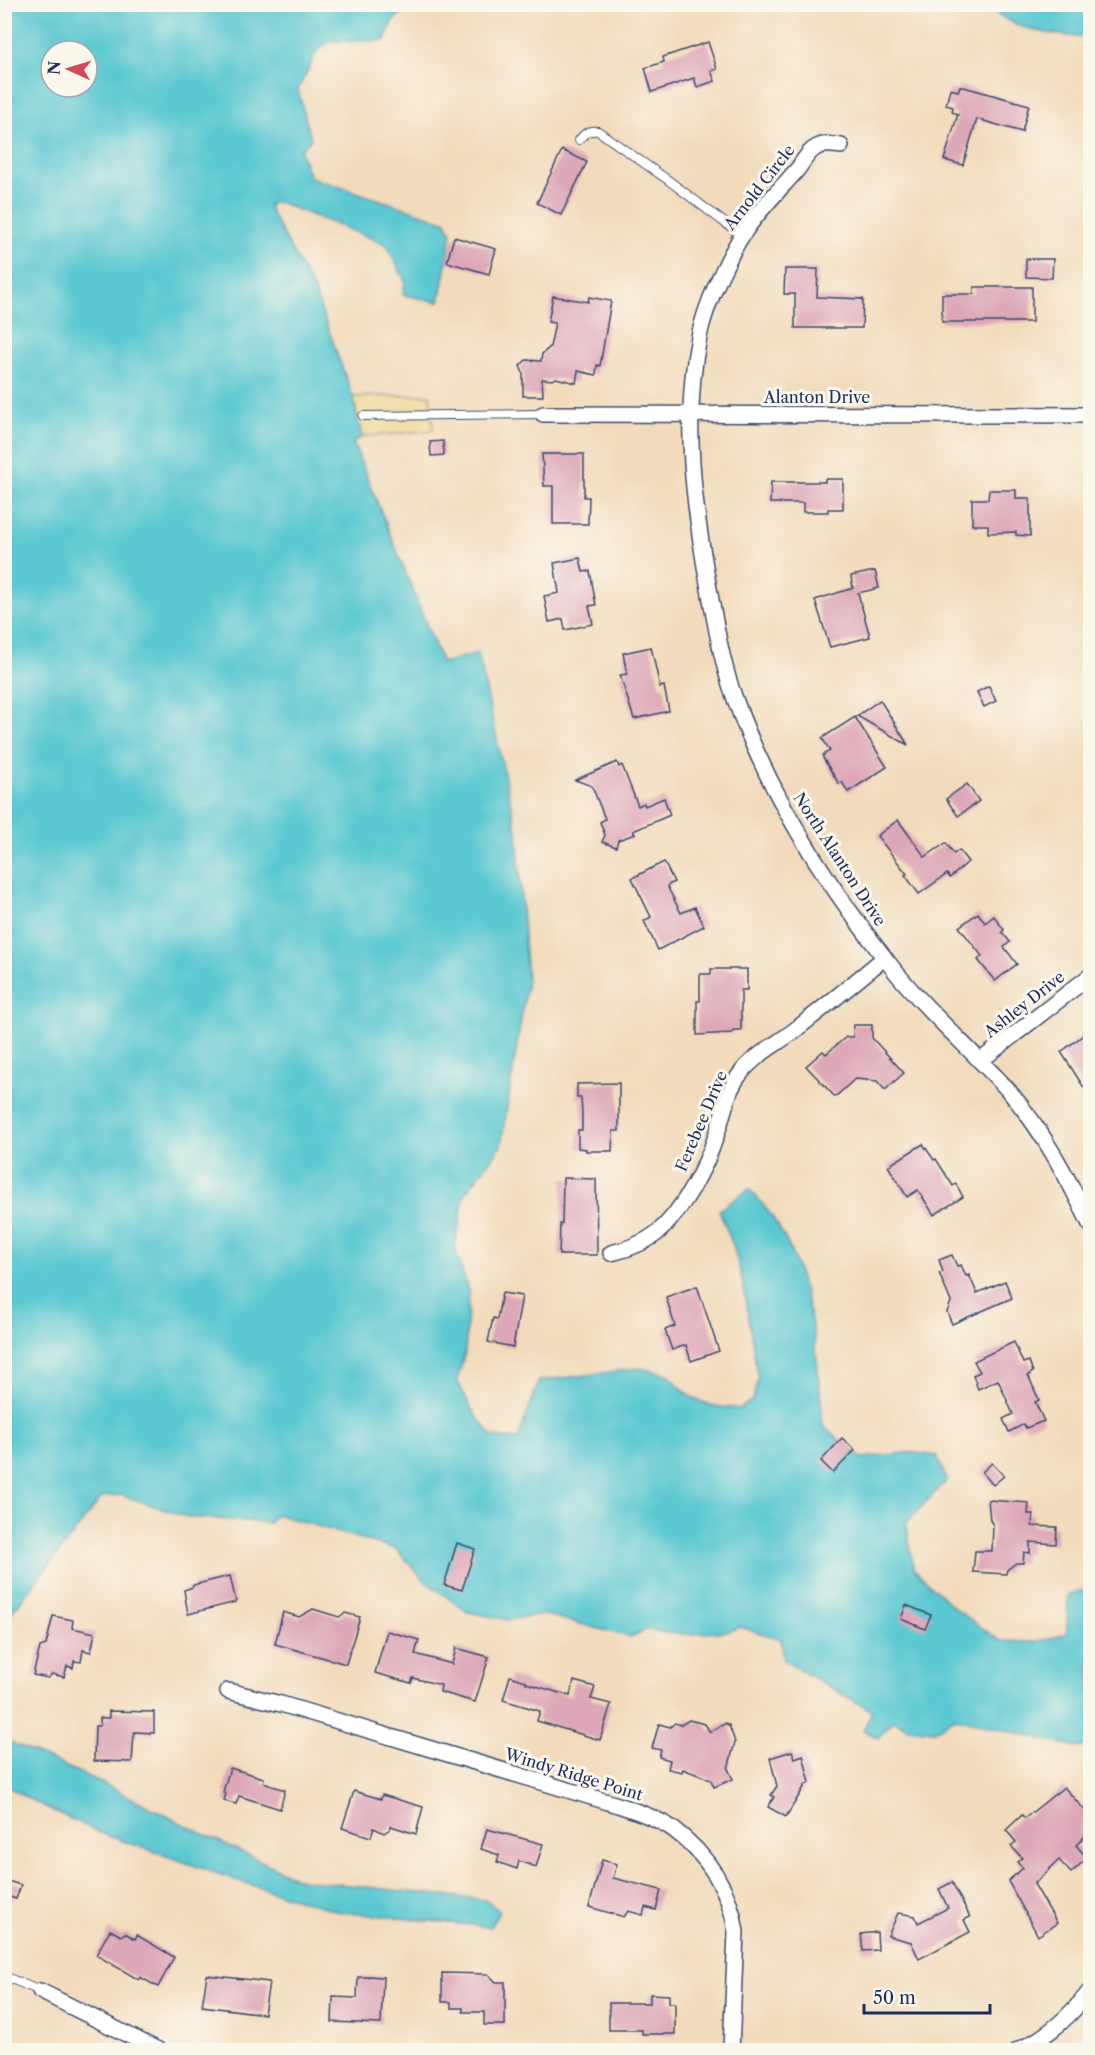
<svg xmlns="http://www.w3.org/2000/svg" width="1095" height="2055" viewBox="0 0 1095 2055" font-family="'Libre Caslon Text',serif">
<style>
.sand{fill:#eeda9e;stroke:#84847e;stroke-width:1.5}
.water{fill:#5bc8d1;stroke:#3b7c98;stroke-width:1.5;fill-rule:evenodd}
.building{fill:#dda7b8}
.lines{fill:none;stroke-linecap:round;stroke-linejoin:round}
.lane-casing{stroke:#3b496c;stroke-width:10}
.street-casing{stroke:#3b496c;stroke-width:18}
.lane{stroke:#fff;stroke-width:8}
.street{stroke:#fff;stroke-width:15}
.labels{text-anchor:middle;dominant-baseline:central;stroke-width:6;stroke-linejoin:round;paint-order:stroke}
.street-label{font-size:16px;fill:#1b2f5e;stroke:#fbf7ec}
</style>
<rect width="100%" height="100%" fill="#fbf7ec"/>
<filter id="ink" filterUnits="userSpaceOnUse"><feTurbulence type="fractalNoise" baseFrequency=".0167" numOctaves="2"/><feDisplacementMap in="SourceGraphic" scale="12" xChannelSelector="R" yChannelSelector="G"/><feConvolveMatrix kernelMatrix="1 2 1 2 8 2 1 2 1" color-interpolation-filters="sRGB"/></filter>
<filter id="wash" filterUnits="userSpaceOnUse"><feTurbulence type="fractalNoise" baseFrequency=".008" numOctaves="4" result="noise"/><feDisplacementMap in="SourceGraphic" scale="24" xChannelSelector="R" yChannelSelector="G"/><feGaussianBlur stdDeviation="1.35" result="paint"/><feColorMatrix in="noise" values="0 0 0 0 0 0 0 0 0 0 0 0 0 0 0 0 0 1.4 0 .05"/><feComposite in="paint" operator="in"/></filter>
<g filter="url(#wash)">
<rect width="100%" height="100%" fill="#f2dbbc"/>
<path class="sand" d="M430,395L433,430L362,437L353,397Z"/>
<g class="water">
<path d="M5,5H411L393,21L384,41H331L317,51L298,90L311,139L300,150L310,177L445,221L452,233L439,302L403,295L405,281L386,244L278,202L269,204L270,210L315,293L353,397L362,437L353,442L442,663L478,653L517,832L527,982L501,1146L464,1195L455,1248L469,1293L465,1353L457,1380L475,1415L493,1437L518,1439L539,1381L641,1368L669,1375L689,1396L712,1406L740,1409L753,1399L758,1379L743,1283L734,1248L719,1210L749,1189C755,1196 762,1202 767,1210C811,1266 818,1357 823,1426L862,1458L911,1452L937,1456L947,1480L906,1523L914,1569L954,1608L1001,1641L1036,1642L1067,1634L1068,1595L1079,1591H1090V1745L1077,1747L955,1718L933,1731L908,1728L894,1720L878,1738L863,1730L872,1711L783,1660L781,1639L740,1627L729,1631L691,1634L666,1633L649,1629L630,1637L542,1614L509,1620L468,1612L426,1582L396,1549L279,1515L272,1517L270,1523L187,1517L121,1495L102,1497L5,1621V1549L14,1535L4,1531ZM51,51H87V87H51Z"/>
<path d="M987,5H1090V36L1085,38C1049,33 1014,32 987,5Z"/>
<path d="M5,1740L96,1780L191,1828L301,1880L486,1900L499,1911L490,1927L340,1912L248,1884L103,1834L37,1803L5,1785Z"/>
</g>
<g id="blocks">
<g class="building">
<path d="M708,42L717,69L711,71L715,81L697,87L694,78L652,92L645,68L664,62L663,57Z"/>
<path d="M960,86L1029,105L1022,132L977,119L963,165L944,160L958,114L952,112L953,107L946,105L950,89L958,91Z"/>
<path d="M562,150L587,162L561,215L537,203Z"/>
<path d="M454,237L496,249L489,274L447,262Z"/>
<path d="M1026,259H1053L1052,278L1026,277Z"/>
<path d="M785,269H818L817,297L863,299L862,328H795V294H784Z"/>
<path d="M974,287H1032V322H942V294H974Z"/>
<path d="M553,296L588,302L589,297L611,301L600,366L597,365L596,375L578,371L576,383L556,378L553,380L542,379L543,396H523V373L520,366L526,360L541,361L542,354L550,347L555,323L548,322Z"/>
<path d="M443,441L444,455L431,456L430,442Z"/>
<path d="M542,454H584V497H589L588,524H553V486H544Z"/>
<path d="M825,479H843V509H828V512H803V503H770L771,482H825Z"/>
<path d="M989,490H1016V498H1030V536L1016,535V532L988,533V525H972V499H988Z"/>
<path d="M580,558L583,572L590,571L596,605L589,606L593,624L565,630L563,619L549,622L544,596L559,593L554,563Z"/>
<path d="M875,571L879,588L858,593L870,637L830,647L815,600L853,588L851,576Z"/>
<path d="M651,647L660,687L664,686L669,711L634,719L620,675L627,674L623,653Z"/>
<path d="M989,686L996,701L984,707L977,692Z"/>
<path d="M880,700L908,745L857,716Z"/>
<path d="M855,717L887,767L848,792L842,782L839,784L823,758V755L830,751L822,738Z"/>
<path d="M617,762L619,767L622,765L638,806L644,803L645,806L664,798L670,815L633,831L635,834L618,840L616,847L602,842L605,835L600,822L605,819L592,786L575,780Z"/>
<path d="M967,784L979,801L958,816L946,799Z"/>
<path d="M898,820L925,857L946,843L954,854L959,850L968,862L950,878L947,874L919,894L905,875L907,874L877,836Z"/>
<path d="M664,862L674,882L667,886L681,913L695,907L704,926L658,950L644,921L651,917L632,878Z"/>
<path d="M978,913L985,923L994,916L1004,930L1002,932L1010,942L1004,947L1017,964L995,981L978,960L982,956L959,927Z"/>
<path d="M711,969H747V990H741V1030H734L732,1033L697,1035V1001H700V974H711Z"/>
<path d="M854,1025H872V1038L904,1073L885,1090L877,1081L855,1079L835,1097L806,1066L823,1051L826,1054L846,1037H853Z"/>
<path d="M1090,1030V1097L1061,1052Z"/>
<path d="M619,1083V1131H613L612,1151H586V1149L578,1148V1130H582V1114L581,1098H577V1084Z"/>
<path d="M923,1144L934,1160L936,1159L953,1186L956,1184L963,1197L934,1215L918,1190L907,1197L888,1166Z"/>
<path d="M563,1178L596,1179L597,1255H559L560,1224H562Z"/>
<path d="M952,1255L957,1266L961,1265L966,1276L969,1275L977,1293L1005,1281L1012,1298L952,1324L947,1312L951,1302L939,1273L943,1272L939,1260Z"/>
<path d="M697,1286L719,1351L691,1361L686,1345L672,1350L665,1330L675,1326L666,1297Z"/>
<path d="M502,1293L522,1296L513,1347L488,1342L493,1318L497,1319Z"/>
<path d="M1014,1342L1023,1363L1029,1361L1033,1372L1028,1375L1039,1400L1035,1402L1044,1421L1026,1428L1024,1424L1009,1432L1003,1419L1013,1414L998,1380L978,1389L973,1375L980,1372L974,1361Z"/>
<path d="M842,1438L855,1450L833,1473L821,1461Z"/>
<path d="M992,1463L1004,1476L993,1485L982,1472Z"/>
<path d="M988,1500L1029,1503L1028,1514H1033L1032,1526L1057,1527L1056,1544L1030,1542V1553L1024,1552L1023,1563H1016L1007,1570L1006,1574L973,1572L975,1551H992L993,1525L990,1520Z"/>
<path d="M457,1543L475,1549L462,1590L444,1585Z"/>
<path d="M230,1576L236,1602L188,1614L184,1590L193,1587V1585Z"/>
<path d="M906,1605L931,1615L925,1629L901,1619Z"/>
<path d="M313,1609L339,1617L345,1613L360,1617L346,1664L275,1644L283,1612L299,1617Z"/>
<path d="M53,1616L73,1620L72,1628L95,1633L91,1652L83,1650L81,1662L74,1661L73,1668L67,1666L64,1677L52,1674L48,1678L33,1675L40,1647L46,1645Z"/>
<path d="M387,1631L419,1640L415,1654L452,1664L456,1648L489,1657L475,1702L440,1692L441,1685L413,1678L411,1683L375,1673Z"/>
<path d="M510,1676L526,1681V1683L570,1696L574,1681L595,1687L591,1699L611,1704L600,1740L537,1721L540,1711L503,1700Z"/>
<path d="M109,1711L154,1712V1733L134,1732L132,1762L94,1761L95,1726H100V1718H109Z"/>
<path d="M689,1720L705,1724L710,1732L726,1723L728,1726L729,1725L735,1742L728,1769L733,1779L714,1787L711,1780L683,1769L682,1772L668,1769L670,1760L659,1757L661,1750L652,1748L659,1724L670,1727L675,1723L681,1725Z"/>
<path d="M792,1751L795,1758L803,1755L810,1783L806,1784L786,1817L768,1807L774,1797L771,1795L777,1786L770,1758Z"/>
<path d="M230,1768L264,1778L263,1783L285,1790L280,1809L239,1796L236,1804L224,1801L226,1793L223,1792Z"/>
<path d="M1064,1787L1090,1816V1831L1076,1845L1087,1858L1071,1873L1059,1860L1034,1884L1057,1923L1038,1936L1008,1881L1023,1868L1017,1862L1022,1858L1011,1846L1016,1842L1006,1830L1022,1815L1025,1818Z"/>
<path d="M354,1791L381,1799L382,1795L423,1807L416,1834L391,1826L390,1829L384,1833L374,1828L371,1837L342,1828Z"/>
<path d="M487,1829L543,1844L536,1867L519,1861L517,1869L497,1862L499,1855L481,1849Z"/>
<path d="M602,1860L617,1864L613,1878L661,1890L656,1910L645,1907L643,1915L628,1911L624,1917L589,1907Z"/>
<path d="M4,1880L21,1885L16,1899L4,1895Z"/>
<path d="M952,1882L970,1917L964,1920L970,1932L919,1959L911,1942L888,1936L898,1913L915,1916L918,1923L948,1908L939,1889Z"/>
<path d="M110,1930L121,1936L125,1933L135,1939L137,1935L174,1957L158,1987L140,1977L139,1980L96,1955Z"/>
<path d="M877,1932L878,1950L863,1951L861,1934Z"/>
<path d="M442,1973L488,1974L496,1982H505V2025H484V2012H463V2008H451V2002H442Z"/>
<path d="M207,1975L269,1982L264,2014L202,2006Z"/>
<path d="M368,1976L383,1977L381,2024L332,2022L333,1997L357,1998L358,1977H368Z"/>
<path d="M650,1994L669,1995V2003H675V2034H642V2030H609V2003H650Z"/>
</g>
</g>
</g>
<g filter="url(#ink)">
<use href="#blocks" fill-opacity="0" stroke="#3b496c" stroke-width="1.5"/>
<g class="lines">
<defs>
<g id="lane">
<path d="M579,140C585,133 588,130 598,131L668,180L741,235"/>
<path d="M363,416L543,414"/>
<path d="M4,1976L40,1991"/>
</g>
<g id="street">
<path d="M841,146C832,145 825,143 817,147C807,152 803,163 796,171C774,196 750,219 734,249C719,277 705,307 699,337C682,420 694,507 709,589C716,626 722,664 735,699C769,794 825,882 887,961C923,1008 968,1046 1008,1090C1042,1129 1068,1178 1090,1224"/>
<path d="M543,414L1090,415"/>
<path d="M980,1061L1090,976"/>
<path d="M611,1253C628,1249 643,1244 657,1233C682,1212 706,1167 716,1136C724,1114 726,1091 741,1073C755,1055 777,1044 795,1030C825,1007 855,982 884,958"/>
<path d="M228,1691L281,1704L618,1805C636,1811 657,1818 673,1829C707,1854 731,1891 736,1932L731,2050"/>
<path d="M40,1991L158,2050"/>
<path d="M1018,2050C1047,2038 1071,2015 1090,1991"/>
</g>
</defs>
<use href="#lane" class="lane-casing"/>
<use href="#street" class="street-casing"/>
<use href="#lane" class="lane"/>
<use href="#street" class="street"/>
</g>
</g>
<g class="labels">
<g class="street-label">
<text transform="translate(759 187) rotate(-52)">Arnold Circle</text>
<text x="817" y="397">Alanton Drive</text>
<text transform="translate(840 859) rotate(57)">North Alanton Drive</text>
<text transform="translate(1024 1004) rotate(-38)">Ashley Drive</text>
<text transform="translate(701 1121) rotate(-67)">Ferebee Drive</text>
<text transform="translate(574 1774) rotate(17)">Windy Ridge Point</text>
</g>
</g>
<rect width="1095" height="2055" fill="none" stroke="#fbf7ec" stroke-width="24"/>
<g transform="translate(69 69) rotate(274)"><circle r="28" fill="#fbf7ec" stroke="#a1a7b3" stroke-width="1.5"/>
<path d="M0-4.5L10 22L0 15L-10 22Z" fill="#d1495b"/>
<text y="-9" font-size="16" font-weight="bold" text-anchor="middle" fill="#1b2f5e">N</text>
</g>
<path d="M864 2004v9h126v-9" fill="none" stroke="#1b2f5e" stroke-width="3"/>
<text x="873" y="2004" font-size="18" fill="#1b2f5e" stroke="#fbf7ec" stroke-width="4.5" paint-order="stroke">50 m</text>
</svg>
